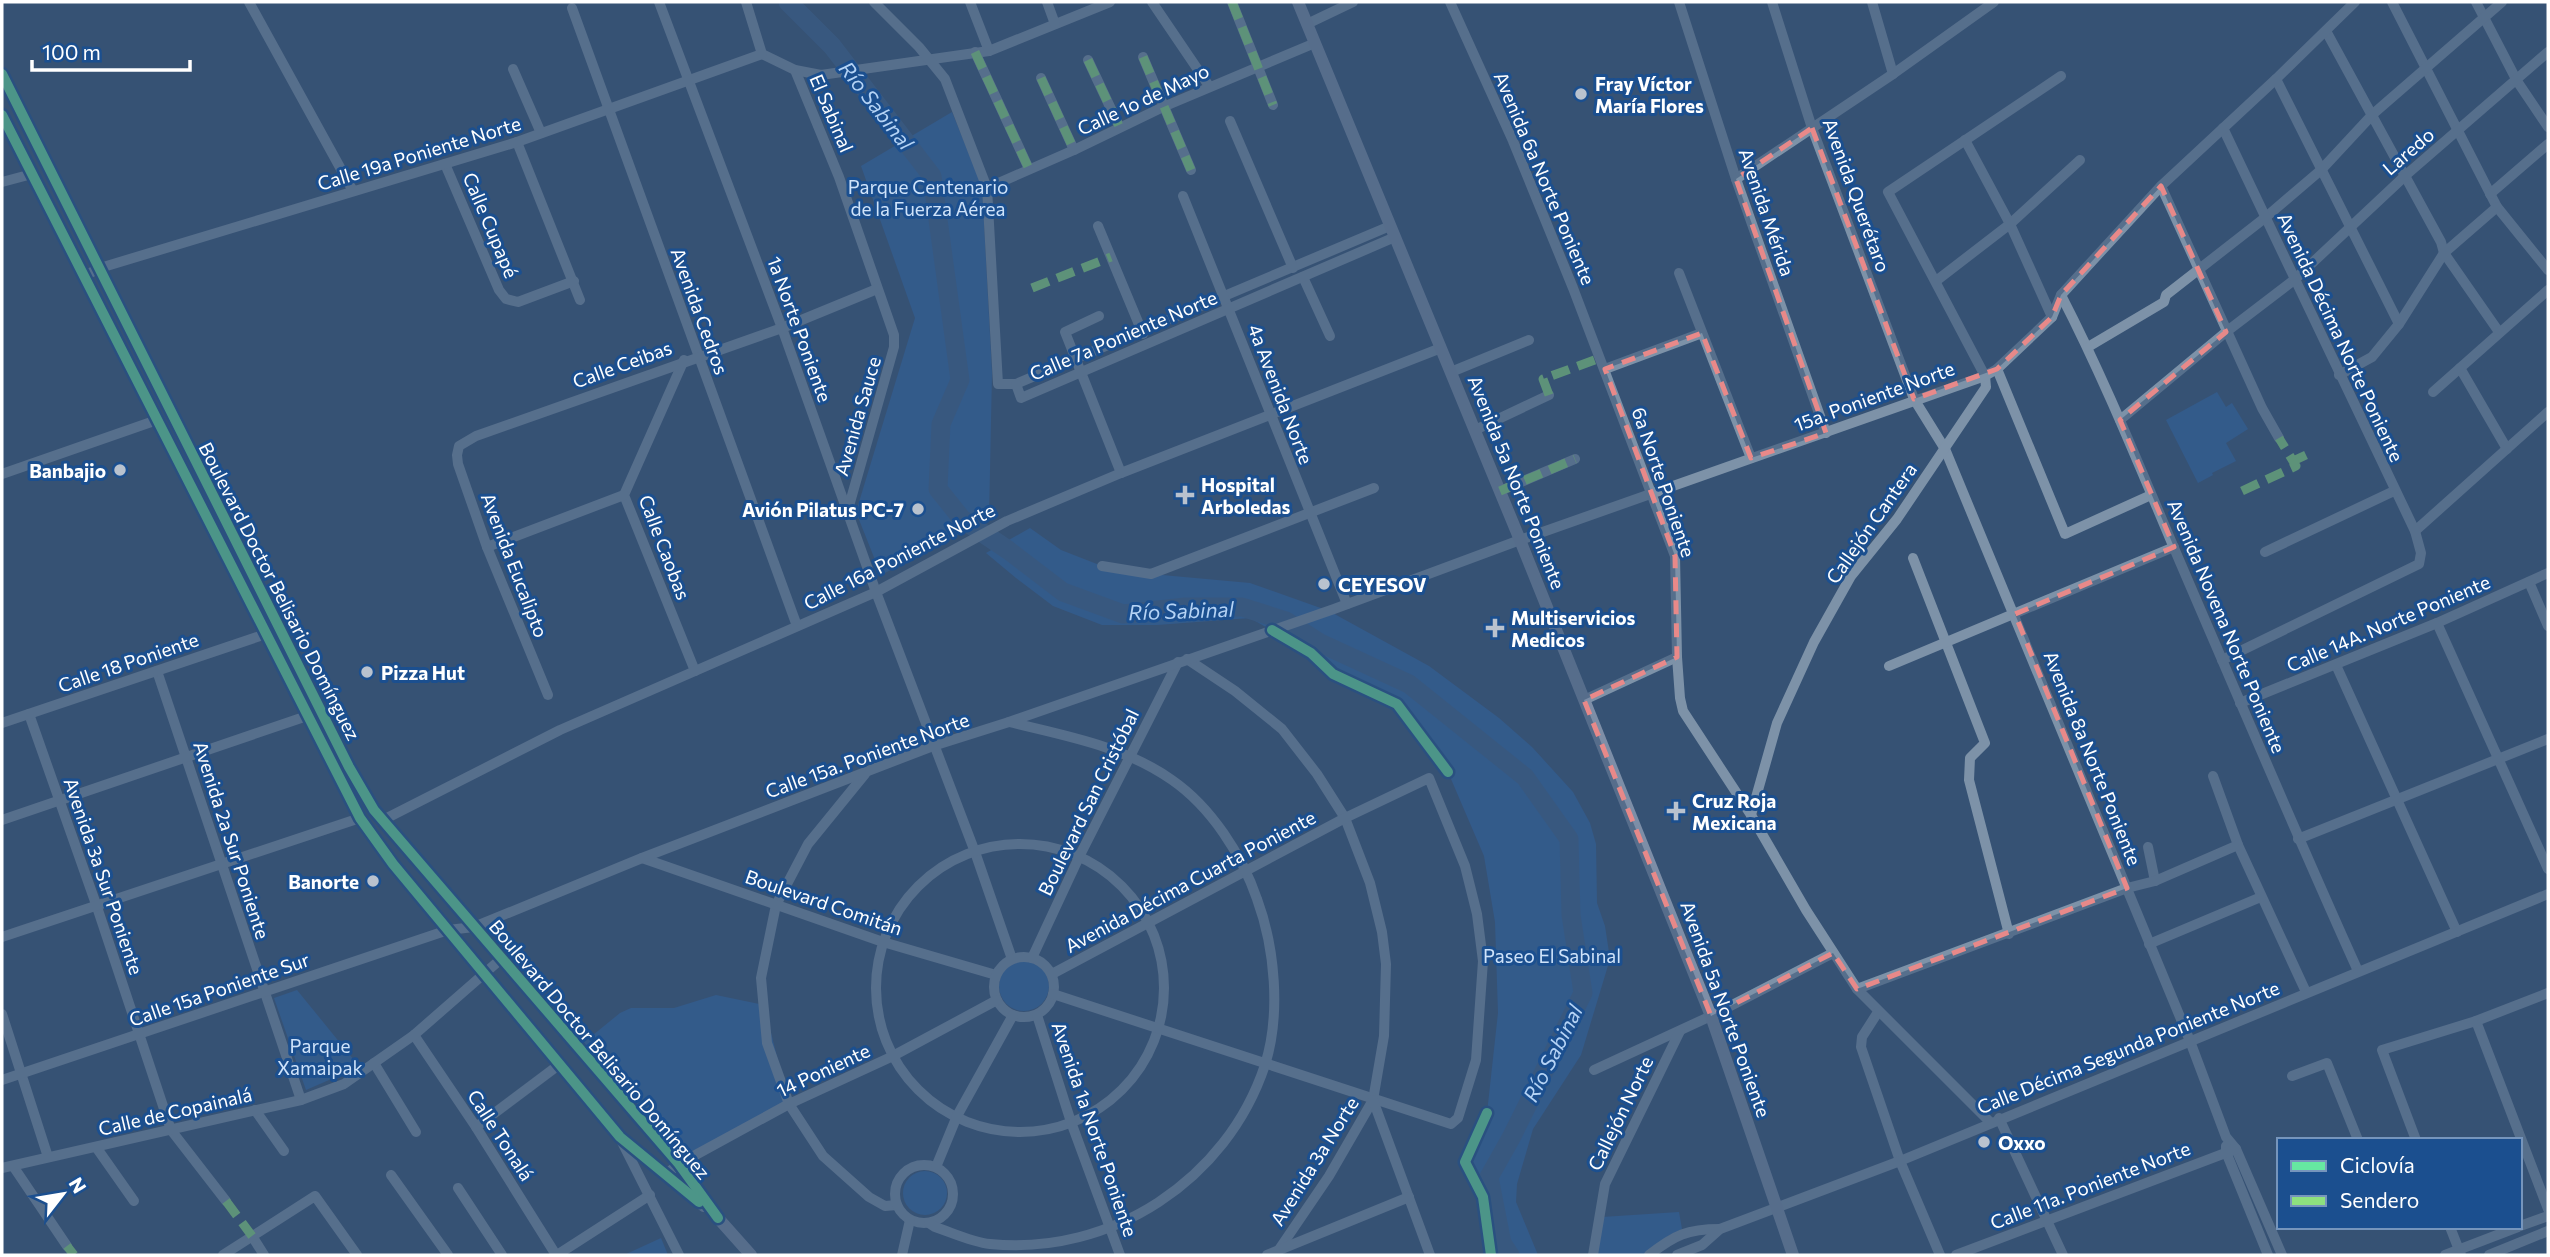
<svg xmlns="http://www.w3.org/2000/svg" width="2550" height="1257" viewBox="0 0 2550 1257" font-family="Commissioner,sans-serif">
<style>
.green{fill:#2f66a5}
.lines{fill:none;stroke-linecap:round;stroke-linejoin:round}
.river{stroke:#3b618d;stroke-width:19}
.minor{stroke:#7d92a8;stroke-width:10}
.major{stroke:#7d8ea7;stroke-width:12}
.quiet{stroke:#8de07e;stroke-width:9;stroke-dasharray:18 9;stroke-linecap:butt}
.cycleway-casing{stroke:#1b4f8f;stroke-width:15}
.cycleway{stroke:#66e7a1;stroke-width:10}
.marked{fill:none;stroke:#e88989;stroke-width:5;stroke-dasharray:14 9;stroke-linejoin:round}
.poi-dot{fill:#b9c2ce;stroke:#1b4f8f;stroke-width:2.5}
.labels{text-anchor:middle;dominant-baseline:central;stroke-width:6;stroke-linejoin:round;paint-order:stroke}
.poi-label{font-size:19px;font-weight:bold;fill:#fff;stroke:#1b4f8f;text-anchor:start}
.street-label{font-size:19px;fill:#fff;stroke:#1b4f8f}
.park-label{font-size:19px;fill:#cfe3fa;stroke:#1b4f8f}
.water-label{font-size:21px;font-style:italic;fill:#b5d3f5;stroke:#1b4f8f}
</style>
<rect width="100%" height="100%" fill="#365274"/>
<g class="green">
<path d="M952,112L982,186L992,373L989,519L881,575L856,512L915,318L861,166Z"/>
<path d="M2217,392L2226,407L2232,403L2248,429L2226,443L2236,461L2212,473L2213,475L2198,483L2166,420Z"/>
<path d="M1030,528L1061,550L1102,566L1151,574L1250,583L1329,611L1429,666L1499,718L1532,747L1573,792L1590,823L1596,844L1597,903L1605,926L1610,959L1581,1055L1533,1129L1517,1184L1516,1202L1538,1255H1491L1483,1197L1465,1162L1487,1113L1498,1013L1495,922L1484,856L1448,772L1397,705L1333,674L1311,653L1250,618L1157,625H1102L1053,606L1016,578L986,553Z"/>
<circle cx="1024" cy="986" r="25"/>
<path d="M297,990L354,1060L329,1080L306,1090L274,998Z"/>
<path d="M716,995L764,1005L789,1104L679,1164L577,1048L620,1013L631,1008H674Z"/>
<circle cx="925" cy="1193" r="22"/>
<path d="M1679,1212L1682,1229L1668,1236L1644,1255H1596L1602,1217Z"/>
<path d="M661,1238L668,1255H624Z"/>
</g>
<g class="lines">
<path class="river" d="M788,2L832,46L932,176L960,380L941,424L938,489L962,519L1008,550L1063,592L1123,614L1185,607H1242L1286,621L1320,643L1409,684L1525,777L1569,839L1571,915L1583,993L1511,1138L1489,1177L1502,1243L1510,1255"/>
<g class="minor">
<path d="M249,2L353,191"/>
<path d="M659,2L782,328L876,592L975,852L1012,959"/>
<path d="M746,2L762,54L795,70L821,75L989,51L1110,2"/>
<path d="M874,2L919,47L945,79L987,188L998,384H1016L1390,226"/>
<path d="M970,2L989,51"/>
<path d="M1047,2L1055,24"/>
<path d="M1152,2L1209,86"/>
<path d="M1232,2L1273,105"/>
<path d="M1450,2L1513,141L1573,288L1675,556L1677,657L1680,698L1683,711L1751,815L1806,910L1857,989L1990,1122"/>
<path d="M1679,2L1736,179L1826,433"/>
<path d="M1772,2L1812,128L1914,399L1945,449L2190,1041L2226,1137L2236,1149L2282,1255"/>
<path d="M1872,2L1893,74"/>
<path d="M2392,2L2497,207L2548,270"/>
<path d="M2476,2L2517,81L2548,127"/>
<path d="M572,8L797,626"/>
<path d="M1307,24L1353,2"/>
<path d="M2326,31L2441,242L2444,253L2499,332"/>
<path d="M975,52L1029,169"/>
<path d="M1143,57L1191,170"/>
<path d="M1088,60L1119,126"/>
<path d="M513,69L541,133"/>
<path d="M795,70L839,177L894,335V347L847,513"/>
<path d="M1041,78L1074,150"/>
<path d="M2276,79L2399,324"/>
<path d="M1230,121L1293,268"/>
<path d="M1965,140L2010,224L2052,317"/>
<path d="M517,142L580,300"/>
<path d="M445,164L499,290L506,299L518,302L574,281"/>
<path d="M1736,179L1893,74L1994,2"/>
<path d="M2,182L32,174"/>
<path d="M2161,186L2262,408L2279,438"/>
<path d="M987,188L1074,150L1163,107L1315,43"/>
<path d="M2490,194L2548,144"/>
<path d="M1183,196L1347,604"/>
<path d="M1098,226L1143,334"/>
<path d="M1679,273L1751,458"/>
<path d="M84,276L100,268L517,142L762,54"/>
<path d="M1303,277L1330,336"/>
<path d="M1936,281L2010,224L2080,160"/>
<path d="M2061,295C2106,382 2142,473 2180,562C2239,699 2297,836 2358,971"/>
<path d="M1099,316L1065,332L1121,473"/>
<path d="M2088,347L2164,302L2166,295L2266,217L2321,170L2373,114L2502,2"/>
<path d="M684,360L624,495L695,671"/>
<path d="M2460,368L2507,449"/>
<path d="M1605,369L1702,333"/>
<path d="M1997,369L2065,534L2151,495"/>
<path d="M1451,372L1529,340"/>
<path d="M2339,375L2372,357L2399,324L2444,253L2497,207"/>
<path d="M1016,384L1021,398L1395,237"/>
<path d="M2433,392L2548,290"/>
<path d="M2120,420L2226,332L2294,280L2406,175L2548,52"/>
<path d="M1475,430L1549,395"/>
<path d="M2,474L157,420"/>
<path d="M1500,491L1575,459"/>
<path d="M2415,531L2548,412"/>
<path d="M487,547L624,495"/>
<path d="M2265,552L2394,491"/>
<path d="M1913,558L1985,743L1970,758L1969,780L2009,934"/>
<path d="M1102,566L1151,574L1374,488"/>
<path d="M2529,582L2548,626"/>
<path d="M2437,623L2548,869"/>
<path d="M1187,659L1235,691L1282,729L1317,774L1345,818L1370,883L1382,932L1386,964L1384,1036L1373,1100L1329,1176L1278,1251"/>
<path d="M2222,660L2419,564L2421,553L2415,531L2223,128"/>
<path d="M2336,665L2457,932"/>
<path d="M1889,666L2174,547"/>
<path d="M157,671L301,1100"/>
<path d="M548,695L487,547L458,464L457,455L459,446L476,436L782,328L877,289"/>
<path d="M1584,700L1677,657"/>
<path d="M2240,703L2437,623L2548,573"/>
<path d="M29,714L97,907L171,1130L226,1201"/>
<path d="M2,723L266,634"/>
<path d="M865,774L808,844L776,905L761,978L767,1043L789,1104L823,1156L869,1197L885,1206L897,1205"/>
<path d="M2213,776L2238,845L2306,992"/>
<path d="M1751,815L1777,723L1814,642L1851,576L1897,519L1986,387L1985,376L1888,192L2061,76"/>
<path d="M2,820L307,716"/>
<path d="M383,820L560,730L876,592L1007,521L1121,473L1441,348"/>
<path d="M2298,839L2548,739"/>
<circle cx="1020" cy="988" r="144"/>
<path d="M2148,847L2155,881"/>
<path d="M642,858L883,942L996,975"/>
<path d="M2,937L360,818"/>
<path d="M2149,944L2261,897"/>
<circle cx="1024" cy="987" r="30"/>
<path d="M1032,958L1080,855L1178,662"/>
<path d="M1052,974L1345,818L1429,778L1465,866L1477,914L1483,961L1476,1060L1458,1118L1451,1124L1053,994"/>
<path d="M1857,989L2127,888L2155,881L2238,845"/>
<path d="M1878,1012L1862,1037L1861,1047L1900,1161L1940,1255"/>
<path d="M2,1014L48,1157"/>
<path d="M1037,1015L1071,1122L1120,1255"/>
<path d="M2476,1021L2548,1209"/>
<path d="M414,1035L476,1127L556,1255"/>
<path d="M374,1063L416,1132"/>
<path d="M1594,1070L1711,1016L1833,953"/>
<path d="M2292,1076L2327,1063L2358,1140"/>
<path d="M2,1080L448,930L474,927L642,858L933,746L1009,722L1334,609L1520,540L1985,376L1997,369L2052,317L2061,295L2161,186L2276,79L2355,2"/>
<path d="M1373,1100L1430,1255"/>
<path d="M255,1110L284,1151"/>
<path d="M1999,1118L2063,1255"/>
<path d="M476,1127L560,1064"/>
<path d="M621,1140L679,1255"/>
<path d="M2416,1140L2382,1050L2476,1021L2548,993"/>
<path d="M2226,1146V1152L2268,1255"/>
<path d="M96,1147L134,1201"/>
<circle cx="924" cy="1194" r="29"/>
<path d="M13,1166L67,1246"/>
<path d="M936,1167L957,1116L1013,1015"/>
<path d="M2,1168L301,1100L344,1084L414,1035L501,959"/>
<path d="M391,1175L448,1255"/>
<path d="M665,1175L679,1164L789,1104L891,1057L997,1000"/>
<path d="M458,1188L502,1255"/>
<path d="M929,1223L935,1227C953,1233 972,1242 990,1244C1111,1256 1227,1180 1265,1065C1281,1014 1275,948 1257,899C1242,855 1211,807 1172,780C1124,746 1066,736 1009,722"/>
<path d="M2520,1226L2548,1216"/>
<path d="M2450,1227L2461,1255"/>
<path d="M252,1236L264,1255"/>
<path d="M223,1255L315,1196L357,1255"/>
<path d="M557,1255L650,1195"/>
<path d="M902,1255L910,1220"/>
<path d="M1267,1255L1409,1197"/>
<path d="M1593,1255L1605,1184L1680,1031"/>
<path d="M1649,1255C1675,1235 1687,1229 1720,1229"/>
<path d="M1677,1255L1702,1245L1720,1229L1900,1161L2548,894"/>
<path d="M1956,1255L2236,1149"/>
<path d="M2445,1255L2518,1227"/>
<path d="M2489,1255L2548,1231"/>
</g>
<g class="major">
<path d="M1298,2L1520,540L1711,1016L1793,1255"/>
<path d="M2,74L349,767L374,810L679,1164L718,1218L751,1255"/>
<path d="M2,115L360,818L393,864L620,1137L704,1206"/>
</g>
<g class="quiet">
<path d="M1232,2L1273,105"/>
<path d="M975,52L1029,169"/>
<path d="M1143,57L1191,170"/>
<path d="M1088,60L1119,126"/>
<path d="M1041,78L1074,150"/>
<path d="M1032,288L1111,257"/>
<path d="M1549,395L1543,379L1600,358"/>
<path d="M2293,461L2306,455"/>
<path d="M1500,491L1575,459"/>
<path d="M2242,491L2296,466L2279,438"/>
<path d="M226,1201L252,1236"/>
<path d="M67,1246L74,1255"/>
</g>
<defs>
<g id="cycleway">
<path d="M2,74L349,767L374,810L679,1164L718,1218"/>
<path d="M2,115L360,818L393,864L620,1137L699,1202"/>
<path d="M1272,630L1311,653L1333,674L1397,704L1448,772"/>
<path d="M1487,1113L1465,1162L1483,1197L1491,1255"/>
</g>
</defs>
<use href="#cycleway" class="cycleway-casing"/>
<use href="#cycleway" class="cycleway"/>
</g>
<path d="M0 0H2550V1257H0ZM1812,128L1914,399L1997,369L2052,317L2061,295L2161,186L2226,332L2120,420L2174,547L2015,614L2127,888L1857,989L1833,953L1711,1016L1584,700L1677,657L1675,556L1605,369L1702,333L1751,458L1826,433L1736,179Z" fill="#365274" fill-opacity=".55" fill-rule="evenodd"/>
<path class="marked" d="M1812,128L1914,399L1997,369L2052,317L2061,295L2161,186L2226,332L2120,420L2174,547L2015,614L2127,888L1857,989L1833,953L1711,1016L1584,700L1677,657L1675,556L1605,369L1702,333L1751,458L1826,433L1736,179Z"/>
<g class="poi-dot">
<circle cx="1581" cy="94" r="7"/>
<circle cx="120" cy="470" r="7"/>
<path d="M1181.5 484.5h7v7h7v7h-7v7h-7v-7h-7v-7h7z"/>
<circle cx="918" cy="509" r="7"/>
<circle cx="1324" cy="584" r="7"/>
<path d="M1491.5 617.5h7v7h7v7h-7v7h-7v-7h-7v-7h7z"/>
<circle cx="367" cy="672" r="7"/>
<path d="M1672.5 800.5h7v7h7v7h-7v7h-7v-7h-7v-7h7z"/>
<circle cx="373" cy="881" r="7"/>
<circle cx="1984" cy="1142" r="7"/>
</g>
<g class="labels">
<g class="poi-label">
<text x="1595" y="83">Fray Víctor<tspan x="1595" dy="22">María Flores</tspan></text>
<text x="106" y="470" text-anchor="end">Banbajio</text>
<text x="1201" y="484">Hospital<tspan x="1201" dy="22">Arboledas</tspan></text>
<text x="904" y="509" text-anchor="end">Avión Pilatus PC-7</text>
<text x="1338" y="584">CEYESOV</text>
<text x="1511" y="617">Multiservicios<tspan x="1511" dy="22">Medicos</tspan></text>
<text x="381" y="672">Pizza Hut</text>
<text x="1692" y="800">Cruz Roja<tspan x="1692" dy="22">Mexicana</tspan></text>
<text x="359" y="881" text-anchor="end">Banorte</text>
<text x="1998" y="1142">Oxxo</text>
</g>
<g class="street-label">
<text transform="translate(1143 99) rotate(-25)">Calle 1o de Mayo</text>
<text transform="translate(832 113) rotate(67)">El Sabinal</text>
<text transform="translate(2408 151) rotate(-41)">Laredo</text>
<text transform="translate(419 153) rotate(-17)">Calle 19a Poniente Norte</text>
<text transform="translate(1545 178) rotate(67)">Avenida 6a Norte Poniente</text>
<text transform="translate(1857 195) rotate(70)">Avenida Querétaro</text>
<text transform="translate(1767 212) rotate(71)">Avenida Mérida</text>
<text transform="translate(491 225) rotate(67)">Calle Cupapé</text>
<text transform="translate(700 311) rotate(70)">Avenida Cedros</text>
<text transform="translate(800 329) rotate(70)">1a Norte Poniente</text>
<text transform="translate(1123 335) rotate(-23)">Calle 7a Poniente Norte</text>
<text transform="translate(2341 337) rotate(65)">Avenida Décima Norte Poniente</text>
<text transform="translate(622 364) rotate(-20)">Calle Ceibas</text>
<text transform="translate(1281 394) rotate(69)">4a Avenida Norte</text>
<text transform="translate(1874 396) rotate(-20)">15a. Poniente Norte</text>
<text transform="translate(857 416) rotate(-74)">Avenida Sauce</text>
<text transform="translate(1517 482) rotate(68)">Avenida 5a Norte Poniente</text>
<text transform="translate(1664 482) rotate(71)">6a Norte Poniente</text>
<text transform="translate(1871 523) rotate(-55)">Callejón Cantera</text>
<text transform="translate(665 547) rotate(69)">Calle Caobas</text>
<text transform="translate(899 556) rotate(-27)">Calle 16a Poniente Norte</text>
<text transform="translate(515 565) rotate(69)">Avenida Eucalipto</text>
<text transform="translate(280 591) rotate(63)">Boulevard Doctor Belisario Domínguez</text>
<text transform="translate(2388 623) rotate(-23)">Calle 14A. Norte Poniente</text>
<text transform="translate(2227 626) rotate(67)">Avenida Novena Norte Poniente</text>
<text transform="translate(128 662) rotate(-19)">Calle 18 Poniente</text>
<text transform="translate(867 755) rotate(-20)">Calle 15a. Poniente Norte</text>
<text transform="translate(2093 758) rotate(68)">Avenida 8a Norte Poniente</text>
<text transform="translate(1088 802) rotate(-64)">Boulevard San Cristóbal</text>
<text transform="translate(232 840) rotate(72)">Avenida 2a Sur Poniente</text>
<text transform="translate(104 876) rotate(71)">Avenida 3a Sur Poniente</text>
<text transform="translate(1190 881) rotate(-28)">Avenida Décima Cuarta Poniente</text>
<text transform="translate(824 902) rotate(19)">Boulevard Comitán</text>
<text transform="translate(219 989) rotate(-19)">Calle 15a Poniente Sur</text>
<text transform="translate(1726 1009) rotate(70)">Avenida 5a Norte Poniente</text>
<text transform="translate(2128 1047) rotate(-22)">Calle Décima Segunda Poniente Norte</text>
<text transform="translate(600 1049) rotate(50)">Boulevard Doctor Belisario Domínguez</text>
<text transform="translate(823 1070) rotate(-25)">14 Poniente</text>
<text transform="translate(175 1111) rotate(-13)">Calle de Copainalá</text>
<text transform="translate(1620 1113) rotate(-64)">Callejón Norte</text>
<text transform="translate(1095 1129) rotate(71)">Avenida 1a Norte Poniente</text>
<text transform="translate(501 1135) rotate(57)">Calle Tonalá</text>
<text transform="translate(1314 1161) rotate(-58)">Avenida 3a Norte</text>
<text transform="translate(2090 1185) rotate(-21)">Calle 11a. Poniente Norte</text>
</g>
<g class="park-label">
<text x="928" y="186">Parque Centenario<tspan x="928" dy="22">de la Fuerza Aérea</tspan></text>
<text x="1552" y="955">Paseo El Sabinal</text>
<text x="320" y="1045">Parque<tspan x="320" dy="22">Xamaipak</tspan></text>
</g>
<g class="water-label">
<text transform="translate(877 105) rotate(52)">Río Sabinal</text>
<text transform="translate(1181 610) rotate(-2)">Río Sabinal</text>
<text transform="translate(1552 1053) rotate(-63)">Río Sabinal</text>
</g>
</g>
<rect width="2550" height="1257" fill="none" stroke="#ffffff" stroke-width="7"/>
<rect x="2277" y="1138" width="245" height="91" fill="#1b4f8f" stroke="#7695bc" stroke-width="2"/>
<rect x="2291" y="1161" width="35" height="10" fill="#66e7a1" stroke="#7695bc" stroke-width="2"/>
<text x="2340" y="1173" font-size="21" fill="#ffffff">Ciclovía</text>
<rect x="2291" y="1196" width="35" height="10" fill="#8de07e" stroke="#7695bc" stroke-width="2"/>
<text x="2340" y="1208" font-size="21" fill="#ffffff">Sendero</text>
<g transform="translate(63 1194) rotate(59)" stroke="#1b4f8f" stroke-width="5" paint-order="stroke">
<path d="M0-5L12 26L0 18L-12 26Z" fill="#ffffff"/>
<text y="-10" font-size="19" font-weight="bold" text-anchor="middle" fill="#ffffff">N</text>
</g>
<path d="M32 60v10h158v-10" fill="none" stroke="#ffffff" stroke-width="3.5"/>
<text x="42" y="60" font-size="21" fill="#ffffff" stroke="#1b4f8f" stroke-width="5" paint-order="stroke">100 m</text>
</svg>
